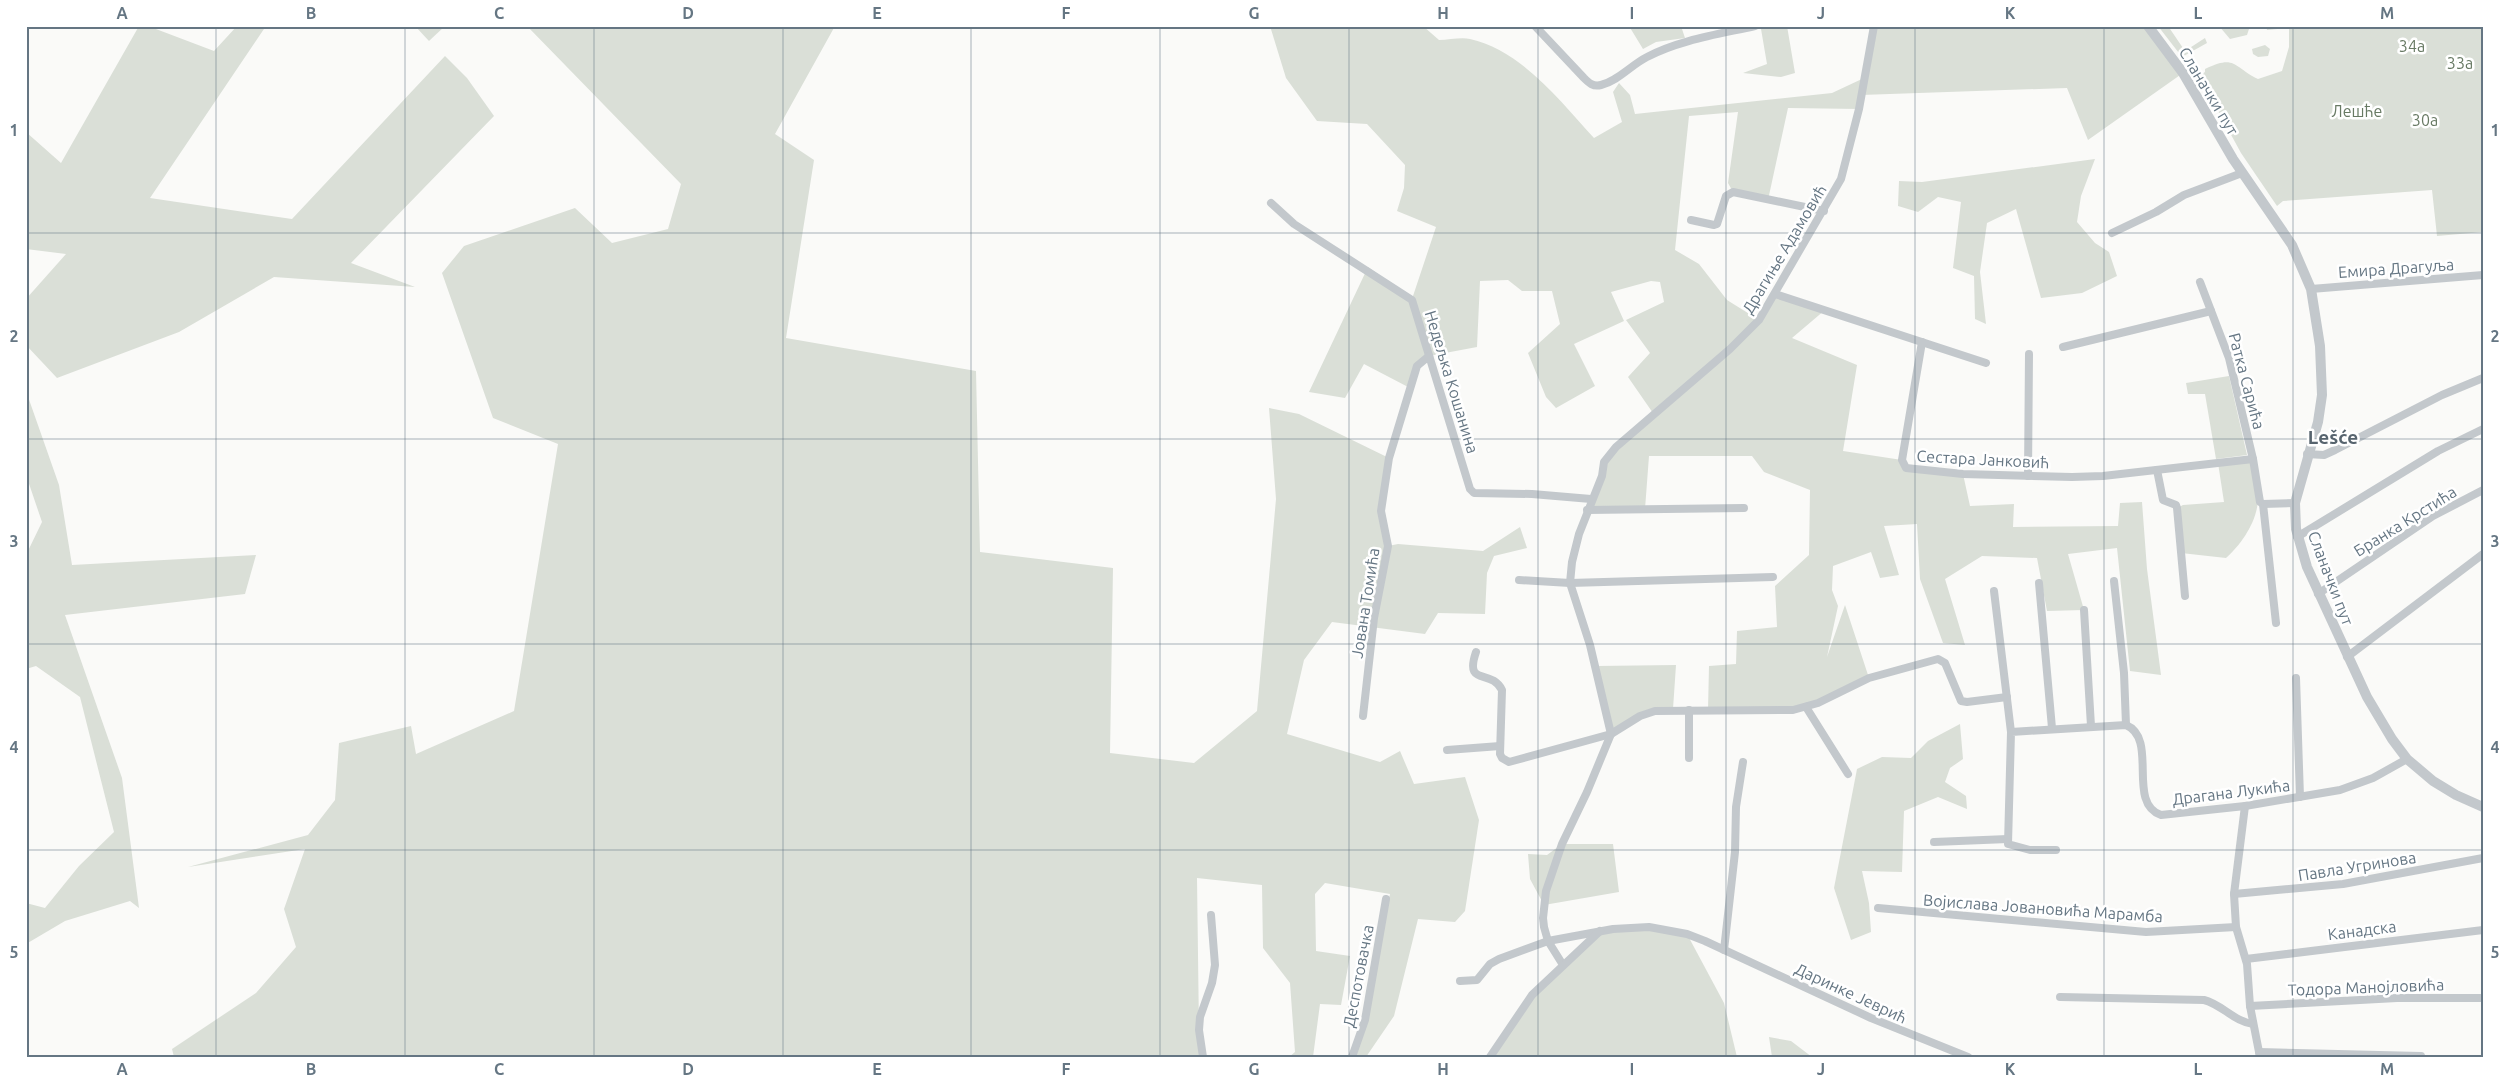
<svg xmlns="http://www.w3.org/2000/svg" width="2509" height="1083" viewBox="0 0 2509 1083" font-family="Ubuntu,sans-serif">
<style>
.green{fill:#dadfd7}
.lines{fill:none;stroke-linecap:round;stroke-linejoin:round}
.minor{stroke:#c3c8cc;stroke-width:8}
.tertiary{stroke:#c3c8cc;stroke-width:10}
.grid{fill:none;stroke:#657683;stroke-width:1;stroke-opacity:0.55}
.labels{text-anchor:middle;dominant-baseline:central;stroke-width:5;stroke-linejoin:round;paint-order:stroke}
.park-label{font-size:16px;fill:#687a64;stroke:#fff}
.street-label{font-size:16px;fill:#657683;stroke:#fff}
.quarter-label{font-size:19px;font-weight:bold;fill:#57646e;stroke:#fff}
.neatline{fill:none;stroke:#657683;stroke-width:2}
.grid-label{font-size:16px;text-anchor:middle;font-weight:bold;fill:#657683}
</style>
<rect width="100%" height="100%" fill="#fafaf8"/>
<g class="green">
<path d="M139,26H148L214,51L237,26H266L150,198L292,219L445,56L467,78L494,116L351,263L415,287L274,277L179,332L57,378L26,345V299L66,254L26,249V132L61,163Z"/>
<path d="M415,26H445L429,41Z"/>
<path d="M527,26H835L775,134L814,160L786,338L976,371L980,552L1113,568L1110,753L1194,763L1257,711L1276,499L1269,408L1299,414L1389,458L1381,511L1388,546L1398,544L1483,551L1520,527L1527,548L1494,556L1487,573L1485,614L1438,613L1425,634L1332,622L1304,660L1287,734L1380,762L1400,751L1414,784L1465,777L1479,820L1465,911L1455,922L1418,919L1394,1016L1366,1057H1352L1365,1009L1390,894L1325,883L1315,894L1316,951L1350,956L1341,1005L1320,1004L1313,1057H1289L1295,1052L1290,983L1263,948L1262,885L1197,878L1199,1030L1205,1057H174L172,1049L256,993L296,947L284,909L305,849L188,867L308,835L335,800L339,743L411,726L416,754L514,711L558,444L493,418L442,273L464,246L575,208L612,243L668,229L681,184Z"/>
<path d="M1270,26H1423L1439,40C1449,40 1461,37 1470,39C1521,50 1561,102 1594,138L1622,122L1613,92L1619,83L1630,95L1635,114L1832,93L1864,78L1874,26H2148L2183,73L2088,140L2067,88L1861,95L1859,109L1788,108L1768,200L1733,192L1728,183L1738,112L1689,116L1675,250L1699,264L1727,300L1759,320L1775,294L1825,310L1792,338L1857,365L1843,451L1902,460L1903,465L1963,474L1970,506L2014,504L2013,527L2118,526L2120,503L2142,502L2147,569L2161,675L2130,671L2117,548L2068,554L2084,610L2047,611L2037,558L1982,556L1945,579L1965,645L1943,643L1920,579L1917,524L1884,526L1899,575L1880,578L1871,552L1833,566L1832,590L1838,606L1827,657L1845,605L1869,678L1806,707L1708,710L1709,666L1736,664L1737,631L1777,627L1775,586L1809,555L1810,490L1764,472L1752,456H1649L1645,509L1587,510L1604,462L1655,416L1628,377L1650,353L1626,320L1664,302L1660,282L1651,281L1611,292L1624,321L1574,344L1595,386L1556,408L1546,397L1528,353L1560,324L1552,291H1522L1508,280L1480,281L1477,347L1429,356L1421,361L1410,388L1364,364L1345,398L1309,392L1368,267L1412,299L1436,227L1397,211L1404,188L1405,165L1367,124L1317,121L1286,78Z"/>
<path d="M1629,26H1681L1685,38L1656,42L1643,49Z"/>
<path d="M1787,26L1795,73L1781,77L1743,73L1767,64L1761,29Z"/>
<path d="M2158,26H2168L2185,51L2205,38L2207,43L2182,57Z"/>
<path d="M2219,26H2250L2247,35L2230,39Z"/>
<path d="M2266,26H2483V232L2437,236L2432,190L2283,201L2277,206L2241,153L2199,76L2205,72V69C2236,54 2233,67 2258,79L2282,71L2289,47V28L2267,30Z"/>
<path d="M2265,45L2270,49L2268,56L2258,57L2253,54L2252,49Z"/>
<path d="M2095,159L2081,196L2077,222L2095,243L2109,252L2117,276L2082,293L2041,298L2016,209L1987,223L1980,272L1986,324L1975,319L1974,276L1953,268L1961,202L1938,197L1918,212L1898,206L1899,181L1922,182Z"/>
<path d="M2229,376L2247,455L2216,459L2205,394H2188L2186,383Z"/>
<path d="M26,391L59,485L72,565L256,555L245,594L65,615L122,778L139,908L130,901L65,921L26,944V903L45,908L79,866L114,832L80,697L36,666L26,669V555L42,522L26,475Z"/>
<path d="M2253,459C2255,471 2258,485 2258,498C2258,520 2242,544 2226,558L2181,553L2177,508L2183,505L2224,502L2218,463Z"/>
<path d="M1676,665L1673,709L1655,711L1611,734L1596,666Z"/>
<path d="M1960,724L1963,759L1950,768L1945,782L1966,796L1967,809L1938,797L1904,811L1902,872L1862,871L1869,903L1871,932L1851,940L1834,888L1857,769L1882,757L1911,758L1928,741Z"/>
<path d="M1562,844H1613L1619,892L1544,905L1530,879L1528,854L1547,855Z"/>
<path d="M1627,927L1687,934L1724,1003L1737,1057H1490L1532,995L1600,931Z"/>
<path d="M1769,1037L1791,1041L1812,1057H1772Z"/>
</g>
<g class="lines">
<g class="minor">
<path d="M1535,26L1584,78C1589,83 1593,87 1601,85C1618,81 1631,65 1647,57C1679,40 1720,34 1755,26"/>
<path d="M1271,203L1294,224L1412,300L1470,489L1474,493L1532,494L1591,499"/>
<path d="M1691,220L1714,225L1717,224L1726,196L1733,192L1824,211"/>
<path d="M2112,233L2156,212L2184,195L2242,173"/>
<path d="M2200,282L2229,358L2253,459L2260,502L2263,504L2295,503"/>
<path d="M2311,289L2483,275"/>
<path d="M1775,294L1986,363"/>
<path d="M1922,342L1902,460L1906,468L1963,474L2072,477L2103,476L2253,459"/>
<path d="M2063,347L2211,311"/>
<path d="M2307,454L2324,455L2335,450L2442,395L2483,378"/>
<path d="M2157,470L2163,500L2176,505L2177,508L2185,596"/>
<path d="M2028,476L2029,354"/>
<path d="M2263,504L2276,623"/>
<path d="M1587,510L1744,508"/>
<path d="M2297,537L2438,451L2483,429"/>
<path d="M1519,580L1570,583L1773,577"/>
<path d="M2114,581L2124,673L2126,725"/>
<path d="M2039,583L2052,728"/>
<path d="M1994,591L2011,732"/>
<path d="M2318,594L2433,516L2483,490"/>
<path d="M2084,610L2091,726"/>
<path d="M1476,652C1464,687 1491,668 1502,690L1500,754L1502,758L1509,762L1611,734L1640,716L1655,711L1793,710L1818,703L1869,678L1938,659L1945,663L1961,701L1967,702L2007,697"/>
<path d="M2347,657L2483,554"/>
<path d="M2296,678L2300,797"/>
<path d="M1806,707L1848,774"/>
<path d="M1363,716L1374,618L1388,546L1381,511L1389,458L1417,366L1429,356"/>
<path d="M1447,750L1500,746"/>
<path d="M1689,758V710"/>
<path d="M2245,806L2234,894L2236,927L2247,964L2250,1006L2260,1057"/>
<path d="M1934,842L2008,839"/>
<path d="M2056,850H2030L2008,844L2011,732L2126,725C2159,739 2126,803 2161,815L2245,806L2340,790L2373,778L2407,759"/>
<path d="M2234,894L2343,884L2483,858"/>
<path d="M1878,908L2146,932L2236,927"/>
<path d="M1724,950L1735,852L1736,807L1743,762"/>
<path d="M2246,959L2483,930"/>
<path d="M1563,965L1548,941L1544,927L1543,918L1546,891L1562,844L1587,792L1611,734L1590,645L1570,583L1572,562L1579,534L1602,476L1604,462L1616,447L1730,349L1759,320L1841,179L1859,109L1874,26"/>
<path d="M1460,981L1477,980L1490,964L1499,959L1548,941L1613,929L1649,927L1687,934L1705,941L1871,1018L1968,1057"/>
<path d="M2060,997L2204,1000C2221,1004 2235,1022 2253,1024"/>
<path d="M2250,1006L2397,998H2483"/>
<path d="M2259,1052L2421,1056"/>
<path d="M1203,1057L1199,1030L1200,1017L1212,983L1215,965L1211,915"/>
<path d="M1352,1057L1365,1020L1386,899"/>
<path d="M1490,1057L1532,995L1600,931"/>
</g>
<path class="tertiary" d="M2148,26L2183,73L2233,159L2292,245L2311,289L2320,346L2322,395L2318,422L2295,503L2296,529L2307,567L2367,697L2392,739L2407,759L2433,781L2456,795L2483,807"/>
</g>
<path class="grid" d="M216,26V1057M405,26V1057M594,26V1057M783,26V1057M971,26V1057M1160,26V1057M1349,26V1057M1538,26V1057M1726,26V1057M1915,26V1057M2104,26V1057M2293,26V1057M26,233H2483M26,439H2483M26,644H2483M26,850H2483"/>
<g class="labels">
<g class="park-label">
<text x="2412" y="46">34a</text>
<text x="2460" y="63">33a</text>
<text x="2357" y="111">Лешће</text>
<text x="2425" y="120">30a</text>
</g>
<g class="street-label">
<text transform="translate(2209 91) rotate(59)">Сланачки пут</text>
<text transform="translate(1784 249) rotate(-59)">Драгиње Адамовић</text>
<text transform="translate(2396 268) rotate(-4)">Емира Драгуља</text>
<text transform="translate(2247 381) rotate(75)">Ратка Сарића</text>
<text transform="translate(1452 382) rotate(73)">Недељка Кошанина</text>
<text transform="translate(1983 459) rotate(3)">Сестара Јанковић</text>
<text transform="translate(2405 521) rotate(-32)">Бранка Крстића</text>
<text transform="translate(2331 578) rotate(69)">Сланачки пут</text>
<text transform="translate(1365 603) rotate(-81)">Јована Томића</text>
<text transform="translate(2231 792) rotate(-7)">Драгана Лукића</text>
<text transform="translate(2357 866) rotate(-9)">Павла Угринова</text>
<text transform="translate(2043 908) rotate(4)">Војислава Јовановића Марамба</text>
<text transform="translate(2362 930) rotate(-7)">Канадска</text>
<text transform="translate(1358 976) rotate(-79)">Деспотовачка</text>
<text transform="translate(2366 987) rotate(-2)">Тодора Манојловића</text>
<text transform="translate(1851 993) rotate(25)">Даринке Јеврић</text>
</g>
<g class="quarter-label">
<text x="2333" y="437">Lešće</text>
</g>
</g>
<rect width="2509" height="1083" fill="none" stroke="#ffffff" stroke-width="55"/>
<rect x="28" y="28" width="2454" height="1028" class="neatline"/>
<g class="grid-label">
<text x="122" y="19">A</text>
<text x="311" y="19">B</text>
<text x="499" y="19">C</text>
<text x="688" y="19">D</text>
<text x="877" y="19">E</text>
<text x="1066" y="19">F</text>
<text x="1254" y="19">G</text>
<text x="1443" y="19">H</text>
<text x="1632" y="19">I</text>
<text x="1821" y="19">J</text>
<text x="2010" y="19">K</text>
<text x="2198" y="19">L</text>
<text x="2387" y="19">M</text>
<text x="14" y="136">1</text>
<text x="2495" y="136">1</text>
<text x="14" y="342">2</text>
<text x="2495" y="342">2</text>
<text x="14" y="547">3</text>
<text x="2495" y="547">3</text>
<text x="14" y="753">4</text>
<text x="2495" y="753">4</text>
<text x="14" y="958">5</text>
<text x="2495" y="958">5</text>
<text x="122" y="1075">A</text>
<text x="311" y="1075">B</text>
<text x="499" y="1075">C</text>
<text x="688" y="1075">D</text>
<text x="877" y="1075">E</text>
<text x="1066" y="1075">F</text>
<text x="1254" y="1075">G</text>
<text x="1443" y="1075">H</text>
<text x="1632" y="1075">I</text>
<text x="1821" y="1075">J</text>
<text x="2010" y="1075">K</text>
<text x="2198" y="1075">L</text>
<text x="2387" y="1075">M</text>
</g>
</svg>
